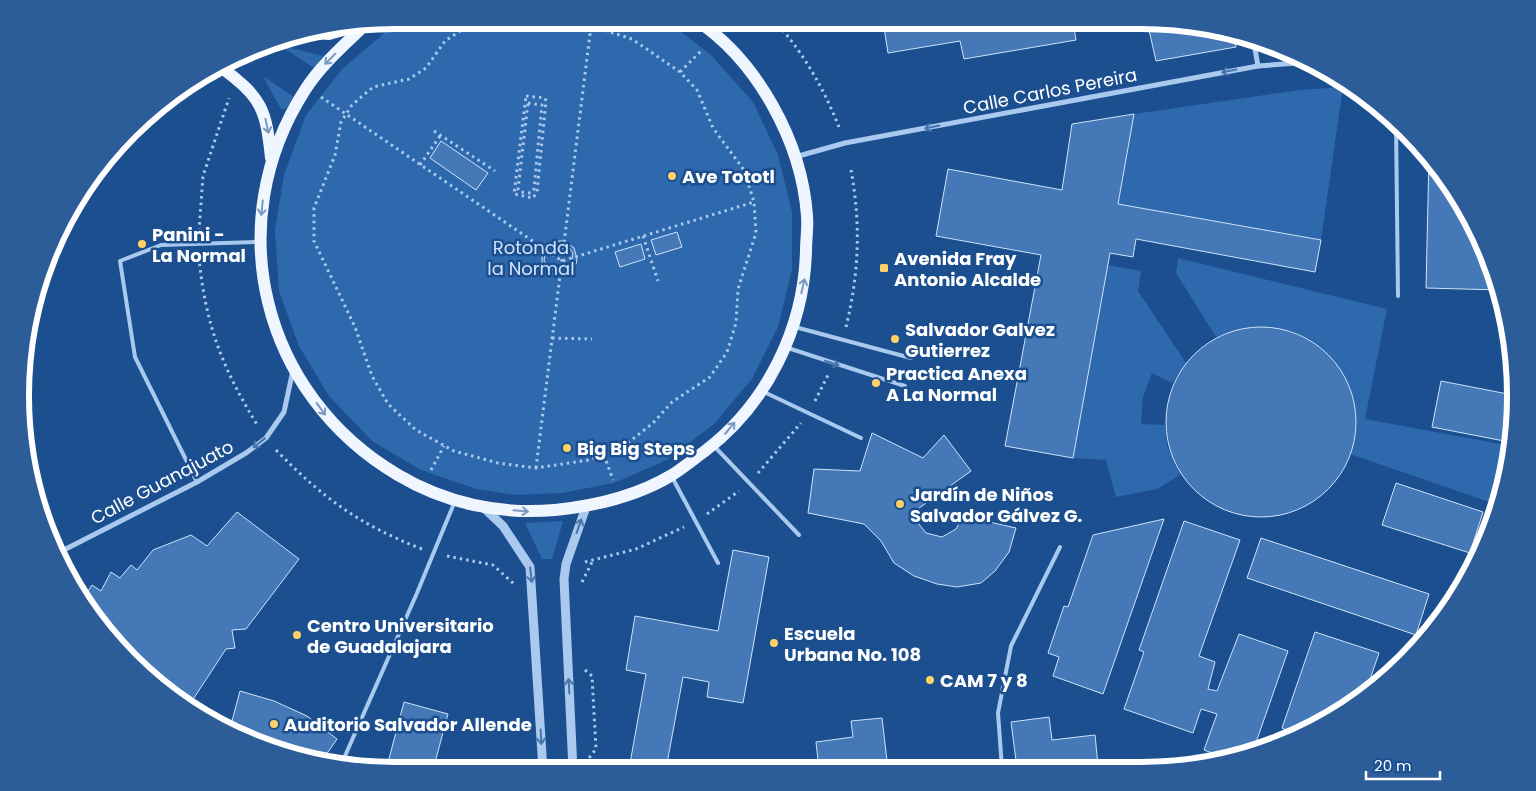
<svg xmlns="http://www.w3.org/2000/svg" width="1536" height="791" viewBox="0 0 1536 791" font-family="Poppins,sans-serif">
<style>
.green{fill:#2e69ad}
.building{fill:#4478b7;stroke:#cfe3fa;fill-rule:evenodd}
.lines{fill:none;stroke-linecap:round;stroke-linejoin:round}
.path{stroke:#a9c9ee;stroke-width:3;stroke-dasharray:2.5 4;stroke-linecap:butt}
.service{stroke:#a9c9ee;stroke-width:4}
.minor{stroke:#a9c9ee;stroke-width:5}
.tertiary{stroke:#a9c9ee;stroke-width:9}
.primary{stroke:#f0f6ff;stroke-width:12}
.oneway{stroke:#7b9ac1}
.oneway2{stroke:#4674ac}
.poi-dot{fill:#ffd166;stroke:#1b4f8f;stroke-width:2}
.labels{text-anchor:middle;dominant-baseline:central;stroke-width:5;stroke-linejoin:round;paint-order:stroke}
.street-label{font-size:18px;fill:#fff;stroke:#1b4f8f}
.poi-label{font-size:18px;font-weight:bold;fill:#fff;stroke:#1b4f8f;text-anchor:start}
.park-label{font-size:18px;fill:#cfe3fa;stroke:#1b4f8f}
.rim{fill:none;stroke:#fff;stroke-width:6}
</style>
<rect width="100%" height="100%" fill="#1b4f8f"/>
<g class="green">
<path d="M408,20H666L712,56L753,102L778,155L792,212V270L778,327L752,379L714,424L667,460L614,483L562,493L517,495L476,489L421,470L372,441L329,396L299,346L279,291L275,230L284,175L306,115L343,68L388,30Z"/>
<path d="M279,45L323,56L314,68Z"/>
<path d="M263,76L294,97L287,109H281Z"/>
<path d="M1343,87L1321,240L1118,204L1134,114L1300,90Z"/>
<path d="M1178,258L1387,309L1365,419L1511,446L1503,493L1498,505L1350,454C1372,403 1332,334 1276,328C1254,326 1237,331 1216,337L1176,273Z"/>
<path d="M1108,265L1141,271L1138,291L1186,363L1172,383L1152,373L1143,397L1141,424L1165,425L1167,446L1180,475L1157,489L1116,497L1106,460L1073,458Z"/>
<path d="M563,521L552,559H542L525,523Z"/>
</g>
<g class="building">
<path d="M883,21H1073L1076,40L964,59L960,41L888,53Z"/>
<path d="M1147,21H1165L1186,24L1149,30Z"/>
<path d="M1186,24L1234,32L1236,47L1156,61L1149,30Z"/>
<path d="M1134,114L1118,204L1321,240L1315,272L1136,239L1133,257L1110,253L1073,458L1005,446L1041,255L936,236L948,169L1062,190L1072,124Z"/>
<path d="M441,141L488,173L476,190L430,158Z"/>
<path d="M1429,157L1466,208L1496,275L1500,290L1426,288Z"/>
<path d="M677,232L682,247L656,255L651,240Z"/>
<path d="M553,241H565L574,248L577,259L576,264L568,273L556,275L550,273L542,265V253ZM554,244L568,246L573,253L571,267L564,272L549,269L544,260L546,250Z"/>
<path d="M641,244L645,259L620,267L615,252Z"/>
<circle cx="1261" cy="422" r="95"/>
<path d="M1441,381L1513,395L1504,441L1432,427Z"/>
<path d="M872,433L923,458L944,435L971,471L915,511L918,523L926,533L942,537L956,529L963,516L1016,528L1009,552L995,571L981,583L957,587L937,584L914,576L894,563L881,541L864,524L808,513L814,469L860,471Z"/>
<path d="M1396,483L1483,512L1470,553L1382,525Z"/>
<path d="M237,512L299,559L246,629L232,630L235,648L226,649L190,704L130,661L84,597L92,585L101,591L111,572L120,578L131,565L137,570L153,550L191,535L207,546Z"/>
<path d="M1164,519L1103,694L1053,676L1059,657L1048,653L1064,606L1068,607L1093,535Z"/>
<path d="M1184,521L1240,540L1199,656L1215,662L1208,689L1217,691L1239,634L1288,651L1253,751L1226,758L1204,750L1217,714L1201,709L1193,733L1124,709L1144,652L1139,650Z"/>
<path d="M1261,538L1429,594L1416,635L1247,578Z"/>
<path d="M733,550L769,557L743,703L707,697L709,682L683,677L666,769H629L646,674L626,670L635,616L718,631Z"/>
<path d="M1315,632L1379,653L1365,694L1349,708L1284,743L1288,731L1282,728Z"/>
<path d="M1400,663L1387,674L1385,669Z"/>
<path d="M240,691L274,701L307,716L337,739L321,762L298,758L229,732Z"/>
<path d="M404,702L448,714L433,770H386Z"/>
<path d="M1049,717L1052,740L1095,735L1098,765L1075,768H1017L1011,722Z"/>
<path d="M882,718L888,769H819L816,742L853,737L851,721Z"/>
</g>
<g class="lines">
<g class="path">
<path d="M498,20L463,29L445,41L426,68L409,79L373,87L352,105L341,122L335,155L314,208V241L355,327L372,376L388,404L416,430L454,451L498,463L536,468L589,460L624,446L653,423L672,402L710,377L727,352L736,323L738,289L756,233L754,202L744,170L713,128L697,90L680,72L632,39L591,26L562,20"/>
<path d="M774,20C803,52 823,87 839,127"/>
<path d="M680,72L703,49"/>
<path d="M526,96L545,98L546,101L537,192L533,198L514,194Z"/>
<path d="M321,97L562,261L754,202"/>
<path d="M528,103L542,105L534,189L531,193L520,192L518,189Z"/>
<path d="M434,131L495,171"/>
<path d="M420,165L440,136"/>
<path d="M199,231L203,176L229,98"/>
<path d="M643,236L658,281"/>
<path d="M199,257C205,324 223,370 258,426"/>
<path d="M846,327C859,274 861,224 851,170"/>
<path d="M552,338L592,339"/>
<path d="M815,401L828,375"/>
<path d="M276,450C323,498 358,524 422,549"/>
<path d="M604,455L613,480"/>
<path d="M536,468L591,26"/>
<path d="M431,470L444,446"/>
<path d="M758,473L801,423"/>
<path d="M707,514L739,491"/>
<path d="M447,556L493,565L514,584"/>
<path d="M585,562L636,549L684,527"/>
<path d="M582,582L593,560"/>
<path d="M585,670L592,676L596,749L589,758"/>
</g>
<g class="service">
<path d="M1396,123L1398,296"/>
<path d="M795,327L911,358"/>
<path d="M788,348L905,386"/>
<path d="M764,392L861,438"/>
<path d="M714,446L799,535"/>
<path d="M672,477L718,563"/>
<path d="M197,482L135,357L120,261L161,245L258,242"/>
<path d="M341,765L417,593L455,501"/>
<path d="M1002,768L998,713L1011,646L1060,547"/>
</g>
<g class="minor">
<path d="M1253,38L1258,66"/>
<path d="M795,157L845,143L1258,66L1312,62"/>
<path d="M56,554L197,482L246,453L266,438L284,412L293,370"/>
</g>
<g class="tertiary">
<path d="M484,508L503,526L530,567L543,770"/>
<path d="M573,770L564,579L566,564L586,507"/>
</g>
<g class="primary">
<path d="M365,25C343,46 321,65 305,90C219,224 262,395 398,475C445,503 500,515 555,510C595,506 637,496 672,475C683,468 694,459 705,451C767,404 804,328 806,251C806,239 808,228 807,216C802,143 758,61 696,20"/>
<path d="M315,33L329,34L357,26"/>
<path d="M222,68C262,98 266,109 271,158"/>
</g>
</g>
<defs><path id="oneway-shaft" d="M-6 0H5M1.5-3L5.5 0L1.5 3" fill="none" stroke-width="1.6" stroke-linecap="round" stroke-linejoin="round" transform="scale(1.25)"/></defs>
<g class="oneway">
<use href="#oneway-shaft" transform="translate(330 59) rotate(135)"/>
<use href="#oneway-shaft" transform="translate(267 126) rotate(78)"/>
<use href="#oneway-shaft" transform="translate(262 208) rotate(96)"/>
<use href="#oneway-shaft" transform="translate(803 286) rotate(-77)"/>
<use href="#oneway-shaft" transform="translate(321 409) rotate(54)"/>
<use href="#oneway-shaft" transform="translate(730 428) rotate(-50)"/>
<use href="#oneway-shaft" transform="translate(521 511) rotate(5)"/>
</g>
<g class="oneway2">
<use href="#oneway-shaft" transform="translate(1229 71) rotate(169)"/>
<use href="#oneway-shaft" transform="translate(932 127) rotate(169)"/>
<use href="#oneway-shaft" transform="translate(832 363) rotate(18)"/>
<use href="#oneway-shaft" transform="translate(259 443) rotate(142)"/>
<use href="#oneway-shaft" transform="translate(579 526) rotate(-71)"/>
<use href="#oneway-shaft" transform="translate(531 575) rotate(83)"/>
<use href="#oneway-shaft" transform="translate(569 686) rotate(-93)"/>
<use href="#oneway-shaft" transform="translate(541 737) rotate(87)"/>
</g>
<g class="poi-dot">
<circle cx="672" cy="176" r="5"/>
<circle cx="142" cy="244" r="5"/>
<rect x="879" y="263" width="10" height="10" rx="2.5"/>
<circle cx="895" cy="339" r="5"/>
<circle cx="876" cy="383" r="5"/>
<circle cx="567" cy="448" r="5"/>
<circle cx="900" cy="504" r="5"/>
<circle cx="297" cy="635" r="5"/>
<circle cx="774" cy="643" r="5"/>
<circle cx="930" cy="680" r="5"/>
<circle cx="274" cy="724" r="5"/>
</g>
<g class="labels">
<g class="street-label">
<text transform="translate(1050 91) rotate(-11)">Calle Carlos Pereira</text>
<text transform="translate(162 482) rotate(-28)">Calle Guanajuato</text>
</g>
<g class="poi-label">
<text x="682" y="176">Ave Tototl</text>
<text x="152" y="234">Panini -<tspan x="152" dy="21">La Normal</tspan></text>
<text x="894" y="258">Avenida Fray<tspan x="894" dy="21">Antonio Alcalde</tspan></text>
<text x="905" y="329">Salvador Galvez<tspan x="905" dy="21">Gutierrez</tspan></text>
<text x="886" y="373">Practica Anexa<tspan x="886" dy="21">A La Normal</tspan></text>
<text x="577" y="448">Big Big Steps</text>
<text x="910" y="494">Jardín de Niños<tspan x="910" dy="21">Salvador Gálvez G.</tspan></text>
<text x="307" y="625">Centro Universitario<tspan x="307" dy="21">de Guadalajara</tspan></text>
<text x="784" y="633">Escuela<tspan x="784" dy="21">Urbana No. 108</tspan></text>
<text x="940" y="680">CAM 7 y 8</text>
<text x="284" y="724">Auditorio Salvador Allende</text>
</g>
<g class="park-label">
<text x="531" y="247">Rotonda<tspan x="531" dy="21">la Normal</tspan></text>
</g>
</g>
<path d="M0 0H1536V791H0ZM395 29H1141A366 366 0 0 1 1507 395V396A366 366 0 0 1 1141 762H395A366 366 0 0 1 29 396V395A366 366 0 0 1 395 29Z" fill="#2d5d98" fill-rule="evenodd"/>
<path class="rim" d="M395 29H1141A366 366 0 0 1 1507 395V396A366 366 0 0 1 1141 762H395A366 366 0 0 1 29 396V395A366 366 0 0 1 395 29Z"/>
<path d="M1366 771v8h74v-8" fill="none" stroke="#ffffff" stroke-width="2.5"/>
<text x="1374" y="771" font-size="15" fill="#ffffff" stroke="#1b4f8f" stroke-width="4" paint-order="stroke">20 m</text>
</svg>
